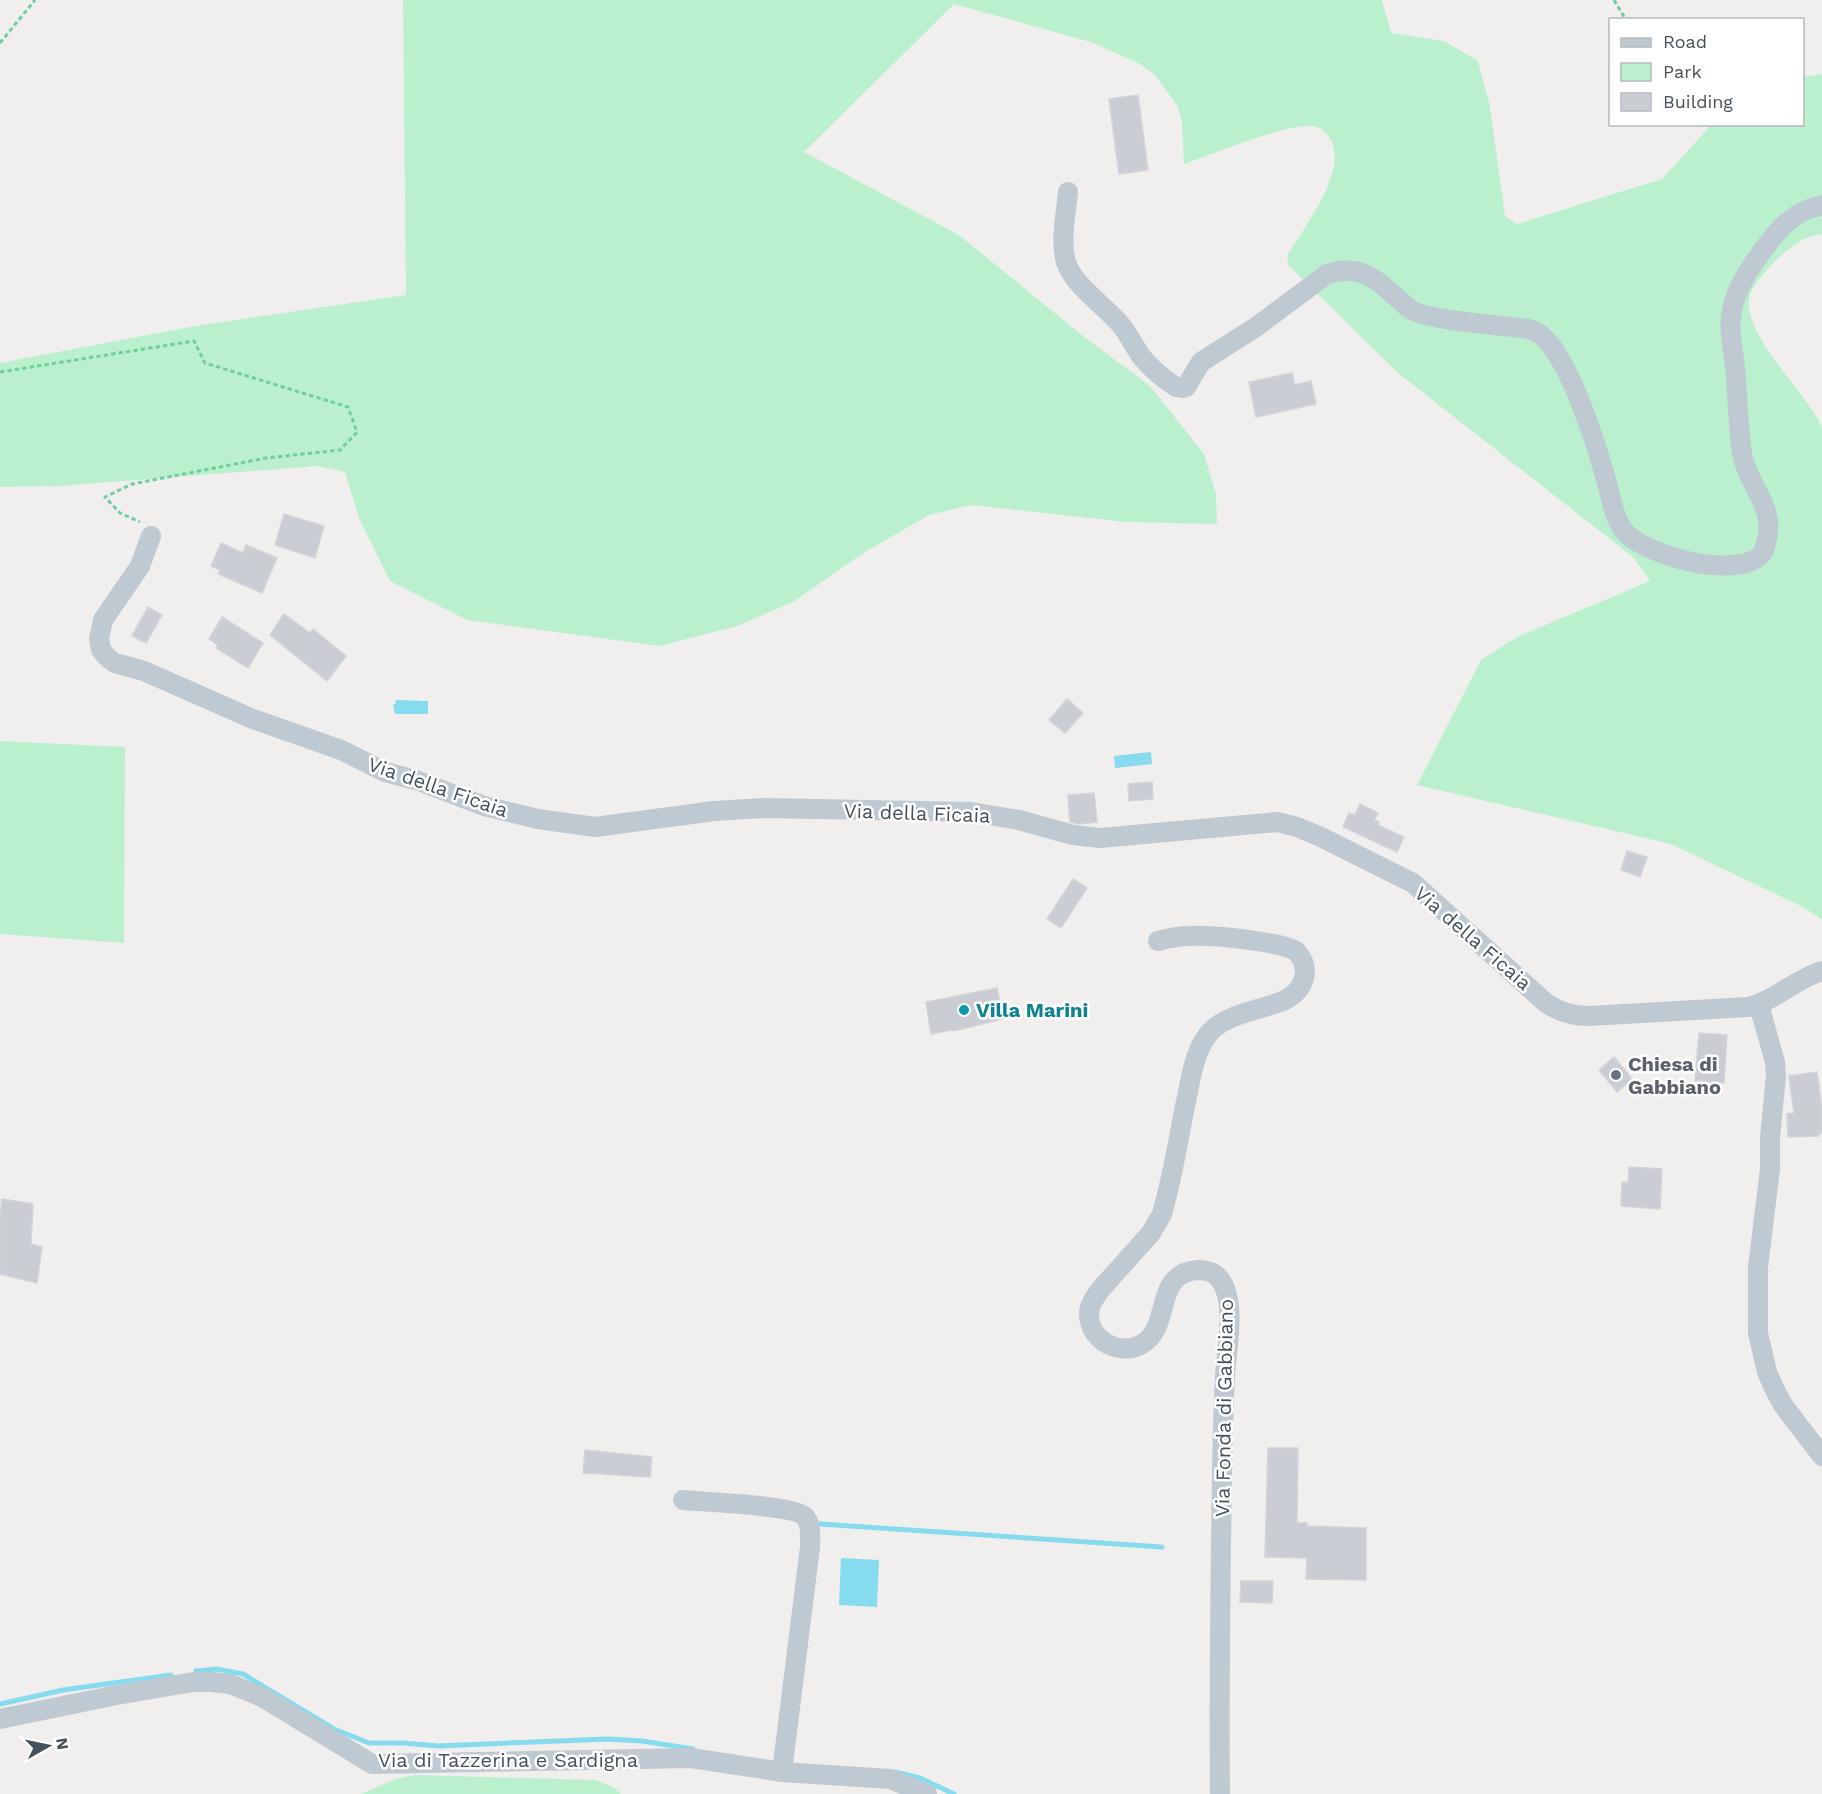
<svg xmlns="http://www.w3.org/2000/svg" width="1822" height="1794" viewBox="0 0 1822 1794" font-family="'Work Sans',sans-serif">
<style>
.green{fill:#baf0ce}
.water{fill:#86dbee}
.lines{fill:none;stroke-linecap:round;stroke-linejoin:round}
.stream{stroke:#86dbee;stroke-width:5}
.building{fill:#cacdd3;stroke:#d2d4da;stroke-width:1.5}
.path{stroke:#71cf9f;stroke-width:3;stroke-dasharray:4.5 3;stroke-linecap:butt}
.minor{stroke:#bec9d1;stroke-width:20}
.culture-dot{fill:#0f9aa8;stroke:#fff;stroke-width:2}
.worship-dot{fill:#6b7280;stroke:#fff;stroke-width:2}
.labels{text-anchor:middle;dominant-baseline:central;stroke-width:5;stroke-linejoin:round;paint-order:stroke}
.street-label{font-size:20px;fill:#45525c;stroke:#fff}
.culture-label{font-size:20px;font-weight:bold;fill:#0d838f;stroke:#fff;text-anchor:start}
.worship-label{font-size:20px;font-weight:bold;fill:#5b616d;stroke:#fff;text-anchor:start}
</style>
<rect width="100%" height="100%" fill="#f1eeee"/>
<g class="green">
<path d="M403,0H1382L1391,33L1444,41L1478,61L1490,107L1505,216L1517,224L1662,179L1711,125L1802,124L1803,77L1822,74V234C1815,236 1806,237 1800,241C1788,248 1774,261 1765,272C1760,279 1752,287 1750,295C1739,332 1807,393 1822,427V920L1805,908L1671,844L1417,785L1481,660L1517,637L1650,581L1633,557L1398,373L1289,266L1287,256C1304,228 1327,198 1334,166C1337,152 1332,132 1317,127C1292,120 1212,155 1184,164L1182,121L1177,105L1154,74L1140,64L1091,42L954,4L804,152L959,235L1083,336L1150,386L1204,454L1216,494L1217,524L1127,522L971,505L929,515L865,552L793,602L737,626L659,646L467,620L390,581L359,518L345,472L318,466L59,486L0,487V363L195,326L406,295Z"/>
<path d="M0,741L125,747L124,943L0,934Z"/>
<path d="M415,1775L595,1780L613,1787L621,1794H361L396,1779Z"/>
</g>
<g class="water">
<path d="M396,700L428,701V714H395L393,705L395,704Z"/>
<path d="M1151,752L1152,764L1115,768L1114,756Z"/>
<path d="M841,1558L879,1560L877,1607L839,1605Z"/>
</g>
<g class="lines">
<g class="stream">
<path d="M820,1524L1162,1547"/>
<path d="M196,1671L217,1669L243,1674L334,1729L369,1743H403L438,1746L608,1739L642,1741L693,1749"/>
<path d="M0,1704L63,1690L171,1675"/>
<path d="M895,1772L920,1778L954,1794"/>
</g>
</g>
<g class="building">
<path d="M1138,95L1148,170L1119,174L1109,99Z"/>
<path d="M1292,373L1295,385L1311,381L1316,404L1256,417L1249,382Z"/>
<path d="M284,514L324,526L315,558L275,545Z"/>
<path d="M221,543L243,553L246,545L277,558L262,593L218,574L220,570L211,566Z"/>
<path d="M148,607L162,615L146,643L132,636Z"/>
<path d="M284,614L310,633L313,629L346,656L327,681L270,635Z"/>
<path d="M222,617L263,643L248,668L216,648L218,645L209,639Z"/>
<path d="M1067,699L1083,713L1065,733L1049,720Z"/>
<path d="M1152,782L1153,799L1129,801L1128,784Z"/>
<path d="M1094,793L1097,822L1079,824L1070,822L1068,795Z"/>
<path d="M1360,804L1378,813L1374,820L1379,822L1378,825L1404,837L1397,852L1343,827L1349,813L1355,815Z"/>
<path d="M1627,851L1647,857L1640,877L1621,870Z"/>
<path d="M1073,879L1087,888L1061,928L1047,919Z"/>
<path d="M997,988L1003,1019L954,1031L951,1030L931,1034L926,1002Z"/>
<path d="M1699,1033L1727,1035L1724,1083L1695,1081Z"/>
<path d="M1614,1057L1632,1079L1617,1092L1599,1070Z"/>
<path d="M1817,1072L1822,1109V1131L1818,1136L1788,1137L1787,1114L1794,1113L1789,1076Z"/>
<path d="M1629,1167L1662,1169L1660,1209L1621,1206L1622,1182L1628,1183Z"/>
<path d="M2,1199L33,1204L31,1244L42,1247L37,1283L0,1274V1217Z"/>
<path d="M1268,1448H1298L1297,1523H1307V1526L1366,1528V1580L1306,1579L1307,1558L1265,1557Z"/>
<path d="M585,1450L652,1457L650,1477L583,1473Z"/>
<path d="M1241,1581H1273L1272,1603L1240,1602Z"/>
</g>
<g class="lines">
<g class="path">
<path d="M1614,0L1626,20"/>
<path d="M0,43L35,0"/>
<path d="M0,372L194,341L205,363L348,407L357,432L340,450L266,458L132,484L105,497L120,513L140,522"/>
</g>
<g class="minor">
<path d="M1068,192C1066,214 1060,241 1066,262C1073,285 1105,306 1121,325C1129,335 1134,346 1141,356C1150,368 1164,379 1176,387L1182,388L1186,387L1201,362L1256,327L1327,274C1357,264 1375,277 1396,297C1401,301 1405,306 1410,309C1428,321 1502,325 1528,329C1534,331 1539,332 1543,337C1570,361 1595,441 1605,476C1611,495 1613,521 1628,535C1644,550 1690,564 1712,565C1728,566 1753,567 1763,552C1765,549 1765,546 1766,543C1777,507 1748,487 1742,454C1738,426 1738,397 1735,368C1733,348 1728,330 1732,310C1736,288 1750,268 1763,250C1779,228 1794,211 1822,205"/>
<path d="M151,536L140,566L103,620L99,639L101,650L108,658L115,663L144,671L253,719L341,750L385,772L416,780L484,806L538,819L595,827L714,811L764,808L971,812L1019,820L1073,835L1100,838L1277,822L1297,827L1321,837L1413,883L1546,1003C1559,1012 1574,1016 1589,1016L1748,1007C1775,1001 1795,979 1822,971"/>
<path d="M1158,941C1169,938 1179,936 1190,936C1212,935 1278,941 1296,951C1312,968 1305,990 1285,1000C1262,1010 1233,1012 1213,1029C1193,1048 1191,1081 1185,1106C1178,1142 1172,1179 1162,1214L1151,1233L1100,1290C1095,1297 1089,1305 1089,1314C1089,1341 1121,1357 1142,1344C1173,1326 1152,1273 1198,1270C1206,1270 1214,1272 1219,1278C1237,1300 1227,1347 1225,1375C1222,1431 1222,1487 1221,1544C1220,1627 1219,1710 1220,1794"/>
<path d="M1759,1005L1775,1062L1776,1075L1770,1138V1169L1758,1267V1333L1767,1372L1774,1388L1783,1405L1822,1456"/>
<path d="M683,1500C704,1502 791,1505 804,1516C812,1523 810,1537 810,1547L782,1772"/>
<path d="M0,1719L117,1695L193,1682H210L230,1684L262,1697L372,1764L691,1758L782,1772L890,1779L927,1794"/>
</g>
</g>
<circle class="culture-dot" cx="964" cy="1010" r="6"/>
<circle class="worship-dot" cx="1616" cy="1075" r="6"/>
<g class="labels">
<g class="street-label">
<text transform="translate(438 787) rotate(19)">Via della Ficaia</text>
<text transform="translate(917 813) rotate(2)">Via della Ficaia</text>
<text transform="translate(1473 938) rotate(41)">Via della Ficaia</text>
<text transform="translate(1224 1408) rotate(-89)">Via Fonda di Gabbiano</text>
<text x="508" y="1760">Via di Tazzerina e Sardigna</text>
</g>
<g class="culture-label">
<text x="976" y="1010">Villa Marini</text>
</g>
<g class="worship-label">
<text x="1628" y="1064">Chiesa di<tspan x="1628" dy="23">Gabbiano</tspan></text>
</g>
</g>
<rect x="1609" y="18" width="195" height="108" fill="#ffffff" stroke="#b5babe" stroke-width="1.5"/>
<rect x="1621" y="38" width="30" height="9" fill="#bec9d1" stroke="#b5babe" stroke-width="1.5"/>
<text x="1663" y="48" font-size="18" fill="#45525c">Road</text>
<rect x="1621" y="63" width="30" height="18" fill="#baf0ce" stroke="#b5babe" stroke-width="1.5"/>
<text x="1663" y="78" font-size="18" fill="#45525c">Park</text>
<rect x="1621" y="93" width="30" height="18" fill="#cacdd3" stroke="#b5babe" stroke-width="1.5"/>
<text x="1663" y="108" font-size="18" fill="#45525c">Building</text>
<g transform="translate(48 1746) rotate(81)" stroke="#ffffff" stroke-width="4.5" paint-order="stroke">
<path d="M0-4.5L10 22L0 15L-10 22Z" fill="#45525c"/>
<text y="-9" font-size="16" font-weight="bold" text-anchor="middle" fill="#45525c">N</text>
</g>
</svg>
